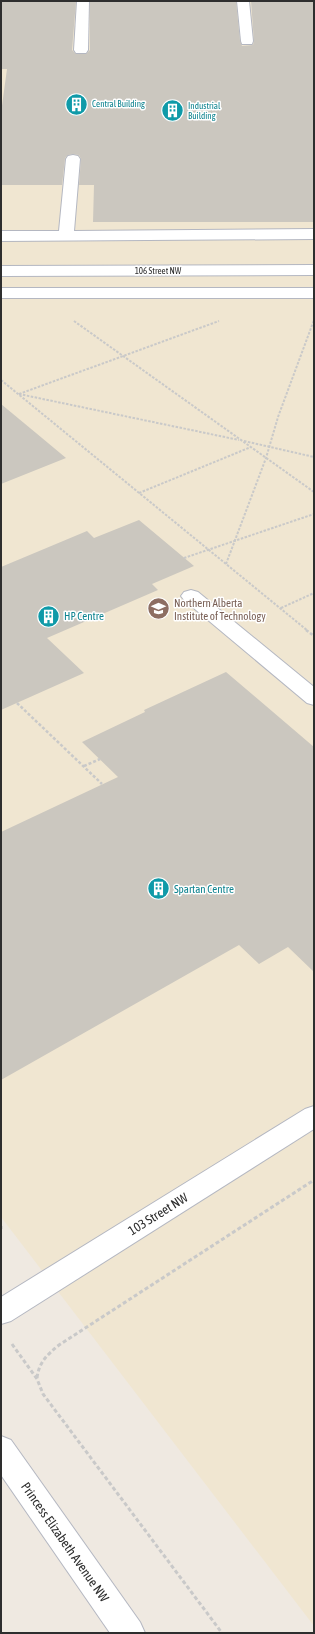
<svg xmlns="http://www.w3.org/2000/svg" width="315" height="1634" viewBox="0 0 315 1634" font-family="'Asap Condensed',sans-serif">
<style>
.education{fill:#f0e6d1}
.building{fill:#cbc7bf}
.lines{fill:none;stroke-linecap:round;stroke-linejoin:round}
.service-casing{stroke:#b4b7c1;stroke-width:2}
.minor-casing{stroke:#b4b7c1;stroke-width:2}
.secondary-casing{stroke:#b4b7c1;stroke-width:2}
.path-far2{stroke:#c9c9c9;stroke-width:2;stroke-dasharray:2.5 1.5;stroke-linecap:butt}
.path-far1{stroke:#c9c9c9;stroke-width:2.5;stroke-dasharray:3 2;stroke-linecap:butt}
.path{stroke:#c9c9c9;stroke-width:3;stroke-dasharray:4 2.5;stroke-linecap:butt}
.service{fill:#fff;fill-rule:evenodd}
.minor{fill:#fff;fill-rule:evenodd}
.secondary{fill:#fff;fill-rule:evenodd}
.path-bridge{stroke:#c9c9c9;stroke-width:2;stroke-dasharray:2.5 1.5;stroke-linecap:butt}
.labels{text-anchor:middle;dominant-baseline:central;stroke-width:3;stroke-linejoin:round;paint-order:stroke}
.far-culture-label{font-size:9px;fill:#0d838f;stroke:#fff;text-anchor:start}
.far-street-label{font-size:9px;fill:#2e2e2e;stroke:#fff}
.education-label{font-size:11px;fill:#785e54;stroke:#fff;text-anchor:start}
.culture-label{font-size:11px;fill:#0d838f;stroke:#fff;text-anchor:start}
.near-street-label{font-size:13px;fill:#2e2e2e;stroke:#fff}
</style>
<rect width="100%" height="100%" fill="#efe9e1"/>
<path class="education" d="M1,1H314V1626L1,1217Z"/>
<g class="building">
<path d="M1,1H76L72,50L76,54H86L90,50V1H236L240,41L242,46L253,45L254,41L251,1H314V222H93L94,185H79L81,159L79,155L73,154L68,155L65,158L62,185H1V113L7,69H1Z"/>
<path d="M1,404L42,438L66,458L1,484Z"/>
<path d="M139,520L194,566L152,584L158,590L47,638L84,673L1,710V567L87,531L94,538Z"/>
<path d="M226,672L314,747V972L288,947L259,964L239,945L1,1080V832L118,777L82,742L145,712L144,710Z"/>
</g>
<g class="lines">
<defs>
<g id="service">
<path d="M77,1H89L88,50L86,53H76L74,50Z"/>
<path d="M237,1H249L253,41L252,44H242L241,41Z"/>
<path d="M73,155L78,156L80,159L74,231L314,229V239L1,241V231H59L66,159L68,156Z"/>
<path d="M191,590L198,592L314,687V705L307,703L184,600L181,596L184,592Z"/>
</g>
<path id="minor" d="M314,1106V1129L11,1321L1,1324V1297L305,1109Z"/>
<g id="secondary">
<path d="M314,265V275L1,276V266Z"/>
<rect x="1" y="288" width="313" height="10"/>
<path d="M1,1436L11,1440L140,1622L145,1633H110L1,1475Z"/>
</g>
</defs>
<use href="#service" class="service-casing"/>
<use href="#minor" class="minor-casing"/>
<use href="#secondary" class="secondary-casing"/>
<g class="path-far2">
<path d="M74,321L314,492"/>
<path d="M1,380L308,631"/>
<path d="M19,394L239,440"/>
<path d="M19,394L219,321"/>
<path d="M244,441L314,457"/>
<path d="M139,493L251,447"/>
<path d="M226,564L266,458L278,417L314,320"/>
<path d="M281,608L314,593"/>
</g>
<g class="path-far1">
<path d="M306,630L314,636"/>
<path d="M17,703L102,784"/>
<path d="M84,766L100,759"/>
</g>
<g class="path">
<path d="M1,1226V1229"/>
<path d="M12,1344L37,1379L43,1394L222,1633"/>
<path d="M37,1378C39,1362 47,1355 59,1345L314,1180"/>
</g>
<use href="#service" class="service"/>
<use href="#minor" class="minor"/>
<use href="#secondary" class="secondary"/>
<path class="path-bridge" d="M184,558L314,514"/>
</g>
<defs>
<symbol id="building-disc" viewBox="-11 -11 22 22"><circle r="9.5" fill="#0f9aa8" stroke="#fff"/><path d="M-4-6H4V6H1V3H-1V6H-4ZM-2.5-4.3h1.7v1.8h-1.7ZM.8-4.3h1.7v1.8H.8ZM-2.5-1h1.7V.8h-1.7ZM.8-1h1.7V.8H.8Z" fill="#fff"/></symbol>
<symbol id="university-disc" viewBox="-11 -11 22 22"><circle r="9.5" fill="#8d6e63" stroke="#fff"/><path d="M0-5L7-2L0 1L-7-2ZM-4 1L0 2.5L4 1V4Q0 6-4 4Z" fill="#fff"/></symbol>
</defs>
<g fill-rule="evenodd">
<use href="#building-disc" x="64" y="92" width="25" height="25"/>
<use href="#building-disc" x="160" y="98" width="25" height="25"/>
<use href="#university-disc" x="146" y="596" width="25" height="25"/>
<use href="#building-disc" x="36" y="604" width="25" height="25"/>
<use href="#building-disc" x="146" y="876" width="25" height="25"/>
</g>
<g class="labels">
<g class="far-culture-label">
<text x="92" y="104">Central Building</text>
<text x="188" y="106">Industrial<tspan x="188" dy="10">Building</tspan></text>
</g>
<g class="far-street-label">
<text x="158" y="271">106 Street NW</text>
</g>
<g class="education-label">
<text x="174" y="603">Northern Alberta<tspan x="174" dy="13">Institute of Technology</tspan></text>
</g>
<g class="culture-label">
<text x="64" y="616">HP Centre</text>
<text x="174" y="889">Spartan Centre</text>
</g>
<g class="near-street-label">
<text transform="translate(158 1214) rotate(-32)">103 Street NW</text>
<text transform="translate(65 1542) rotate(55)">Princess Elizabeth Avenue NW</text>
</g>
</g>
<rect width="315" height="1634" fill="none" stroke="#2e2e2e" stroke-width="4"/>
</svg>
